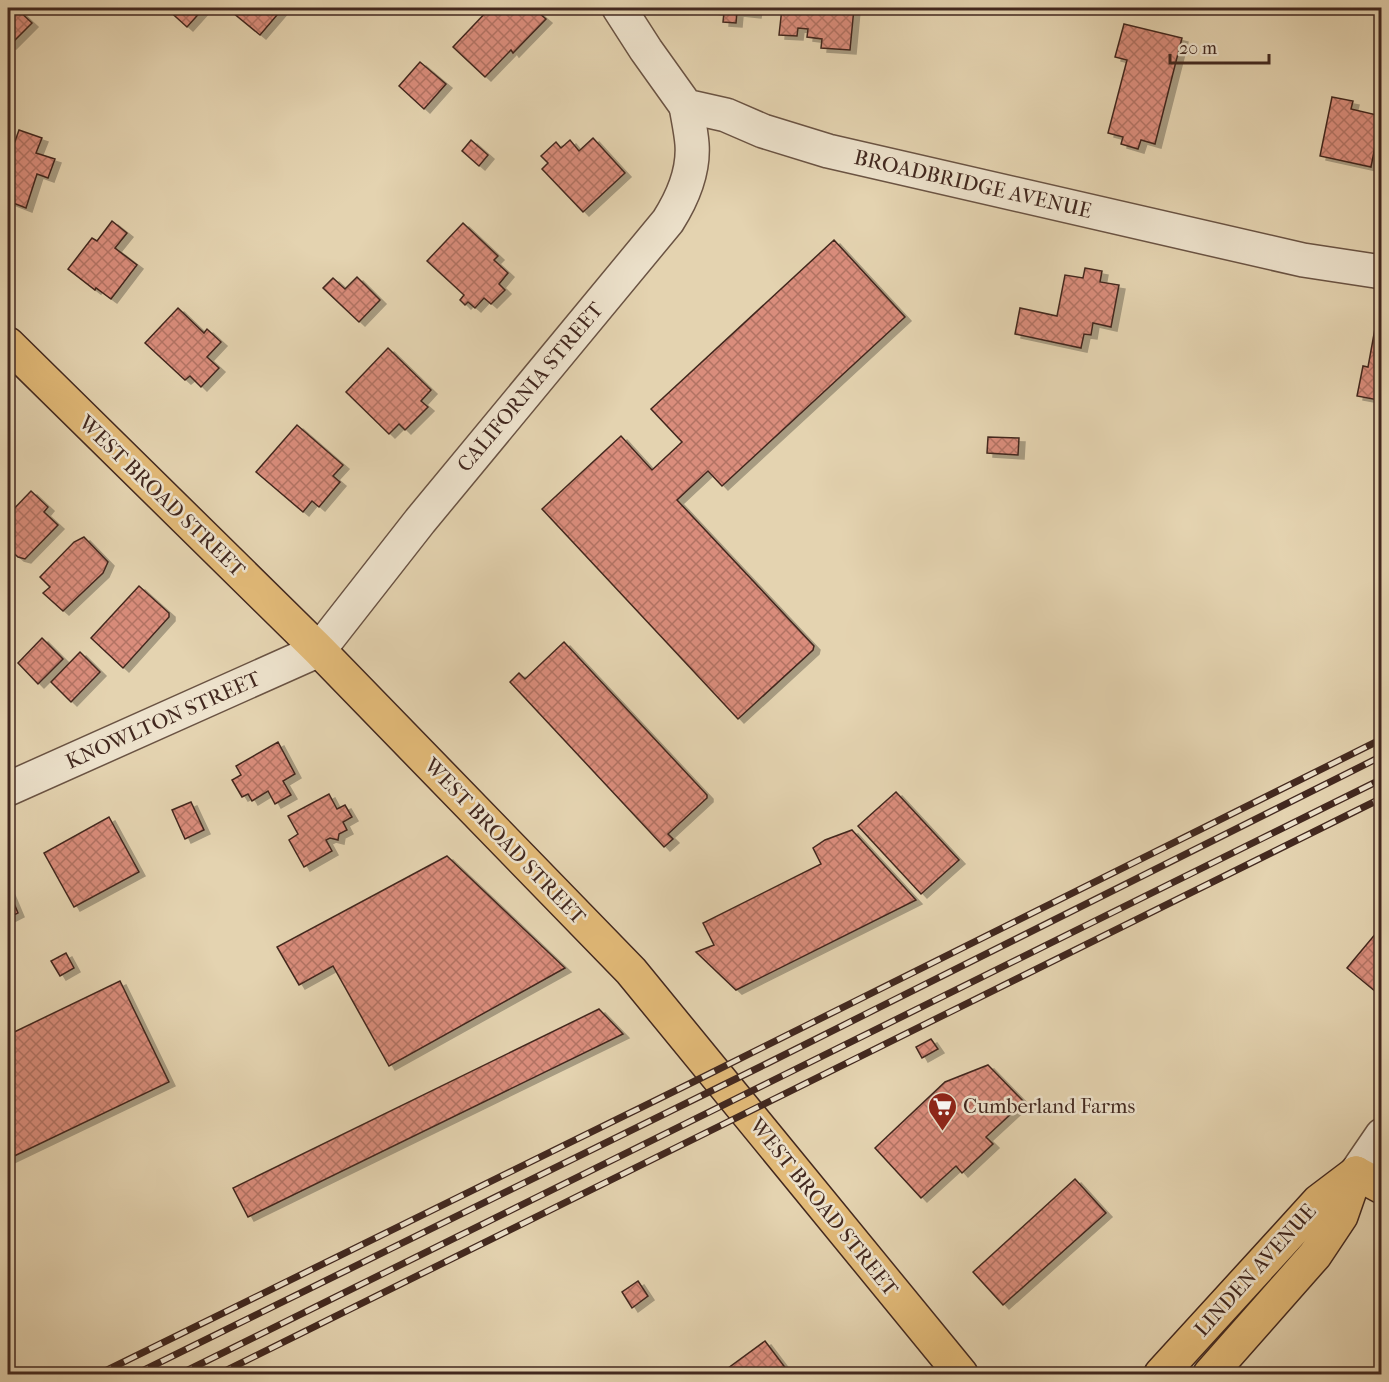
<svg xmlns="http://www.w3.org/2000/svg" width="1389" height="1382" viewBox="0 0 1389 1382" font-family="'IM FELL French Canon',serif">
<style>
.building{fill:url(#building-cross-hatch);stroke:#42281f;stroke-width:1.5;filter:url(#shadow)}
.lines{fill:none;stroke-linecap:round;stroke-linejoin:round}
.minor-casing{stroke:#6a5343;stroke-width:36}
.major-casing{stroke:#42281f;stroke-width:36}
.highway-casing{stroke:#42281f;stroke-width:36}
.minor{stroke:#ede2cc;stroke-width:33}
.major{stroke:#e2ba78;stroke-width:33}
.highway{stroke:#e2ba78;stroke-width:33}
.rail-casing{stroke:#42281f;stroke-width:7}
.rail{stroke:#ede2cc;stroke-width:4.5;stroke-dasharray:14;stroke-linecap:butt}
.labels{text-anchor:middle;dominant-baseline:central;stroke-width:5;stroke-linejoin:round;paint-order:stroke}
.street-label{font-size:21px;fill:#42281f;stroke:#ede2cc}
.poi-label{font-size:21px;fill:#42281f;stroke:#ede2cc;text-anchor:start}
</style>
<defs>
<pattern id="building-cross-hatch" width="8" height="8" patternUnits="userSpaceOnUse" patternTransform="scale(1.5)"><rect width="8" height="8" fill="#da8d7b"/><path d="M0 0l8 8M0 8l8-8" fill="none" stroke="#b27364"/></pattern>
<filter id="shadow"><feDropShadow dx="6" dy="4" stdDeviation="0" flood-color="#0004"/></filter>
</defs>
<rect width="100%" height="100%" fill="#e4d3b0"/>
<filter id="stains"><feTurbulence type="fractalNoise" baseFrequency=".00333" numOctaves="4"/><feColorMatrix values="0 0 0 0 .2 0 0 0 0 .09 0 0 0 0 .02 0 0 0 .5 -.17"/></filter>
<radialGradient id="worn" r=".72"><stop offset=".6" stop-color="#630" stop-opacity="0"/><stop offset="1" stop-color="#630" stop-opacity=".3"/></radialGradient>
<g class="building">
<path d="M8,8H16L32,23L10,45L8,44Z"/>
<path d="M166,8H204L187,27Z"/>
<path d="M227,8H283L260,35Z"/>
<path d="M490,8H533L546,19L513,53L511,50L485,77L453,47Z"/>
<path d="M703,8H756L755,14L737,12L736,23L723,22L724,12L702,9Z"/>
<path d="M782,8H854L850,50L821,48L822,39L807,37L808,29L798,28L797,36L779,35Z"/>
<path d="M1124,24L1182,38L1155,144L1141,140L1138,149L1121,144L1123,137L1108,133L1127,60L1115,57Z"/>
<path d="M420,62L446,84L424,109L399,86Z"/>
<path d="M1332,97L1353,101L1351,109L1381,116L1371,167L1320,156Z"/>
<path d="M19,130L42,138L36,153L55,159L48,178L37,174L26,208L8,201V141L14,144Z"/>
<path d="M593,138L625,173L583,212L542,169L548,163L541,156L556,142L561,148L570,140L579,151Z"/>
<path d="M471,140L488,155L479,166L462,151Z"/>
<path d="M112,221L127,233L115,248L137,265L111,299L96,288L95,290L68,269L92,238L97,241Z"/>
<path d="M463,223L498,256L494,260L508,273L499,284L505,290L491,304L484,298L475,308L468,302L465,305L460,300L464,295L427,261Z"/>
<path d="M834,240L905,317L722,486L708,471L677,500L814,646L813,650L738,719L542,509L621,436L652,470L682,442L651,409Z"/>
<path d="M1085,268L1102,271L1100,282L1119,285L1111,327L1093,323L1091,335L1084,334L1081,348L1015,334L1020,308L1057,316L1065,275L1083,278Z"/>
<path d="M357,277L380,300L359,322L323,288L333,278L345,289Z"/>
<path d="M178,308L204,333L207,329L221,342L207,357L219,368L201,387L190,376L185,380L145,343Z"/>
<path d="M1376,323H1382V382L1378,400L1357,396L1363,366L1368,367Z"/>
<path d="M388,348L431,390L421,401L428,407L405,430L399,424L389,434L346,392Z"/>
<path d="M297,425L343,465L333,476L340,482L319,507L312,501L303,512L256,472Z"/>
<path d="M988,437L1019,438L1018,455L987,453Z"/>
<path d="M31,491L48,507L44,512L58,525L25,559L18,557L8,548V515Z"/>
<path d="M84,537L108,562L103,573L63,611L43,593L50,587L40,577L74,542Z"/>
<path d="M139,586L169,613V617L123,668L91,638Z"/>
<path d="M42,638L63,659L38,684L18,663Z"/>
<path d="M564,642L707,795V798L668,834L673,839L664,847L510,682L519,673L525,679Z"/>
<path d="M80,652L100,672L71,702L51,682Z"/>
<path d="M278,742L295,774L283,781L291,795L275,804L268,791L252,801L248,794L242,797L232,780L241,775L236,766Z"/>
<path d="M896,792L959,860L921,894L858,826Z"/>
<path d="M329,794L337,809L345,805L352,817L343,822L347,830L339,834L338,840L330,838L326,840L332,851L304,867L289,840L298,834L288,816Z"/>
<path d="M191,802L204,830L185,839L172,810Z"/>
<path d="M109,817L139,872L74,907L44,853Z"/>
<path d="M852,830L916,900L736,990L696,952L714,945L703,923L821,864L813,848L825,840Z"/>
<path d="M447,856L565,968L389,1066L333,966L299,985L277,947Z"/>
<path d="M8,889L18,913L8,918Z"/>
<path d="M1382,926V997L1347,968Z"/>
<path d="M66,953L74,968L60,976L51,961Z"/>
<path d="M120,981L169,1082L8,1159V1035Z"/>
<path d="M599,1009L623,1034L248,1217L233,1188Z"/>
<path d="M931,1039L938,1049L922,1058L916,1047Z"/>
<path d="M988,1065L1024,1102L986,1137L993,1144L962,1173L956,1166L921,1198L875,1148L945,1082Z"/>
<path d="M1075,1179L1106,1213L1003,1305L973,1272Z"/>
<path d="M638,1281L648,1296L632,1308L622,1292Z"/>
<path d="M765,1341L790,1374H720Z"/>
</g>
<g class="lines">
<defs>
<g id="minor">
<path d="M619,8L646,50L686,106L726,115L763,131L828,151L1303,260L1382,272"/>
<path d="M8,789L319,650L420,521L668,221C682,199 694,171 692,144C691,131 688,118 686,106"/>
<path d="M1356,1173L1382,1135"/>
</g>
<g id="major">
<path d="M8,344L319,650L631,971L961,1374"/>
<path d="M1161,1374L1319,1201L1356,1173"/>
<path d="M1210,1374L1315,1255L1341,1216L1356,1173"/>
</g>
<path id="highway" d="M1356,1173L1382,1187"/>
</defs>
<use href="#minor" class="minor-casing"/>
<use href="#major" class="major-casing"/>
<use href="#highway" class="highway-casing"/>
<use href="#minor" class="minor"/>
<use href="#major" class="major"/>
<use href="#highway" class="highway"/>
<defs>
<g id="rail">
<path d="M99,1374L695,1081L1382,739"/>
<path d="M136,1374L766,1064L1382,756"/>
<path d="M180,1374L1382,779"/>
<path d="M219,1374L1382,798"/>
</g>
</defs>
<use href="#rail" class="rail-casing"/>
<use href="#rail" class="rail"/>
</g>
<defs>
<symbol id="supermarket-pin" viewBox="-11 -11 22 30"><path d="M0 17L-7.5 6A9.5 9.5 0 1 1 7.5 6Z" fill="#8f2418" stroke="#ede2cc"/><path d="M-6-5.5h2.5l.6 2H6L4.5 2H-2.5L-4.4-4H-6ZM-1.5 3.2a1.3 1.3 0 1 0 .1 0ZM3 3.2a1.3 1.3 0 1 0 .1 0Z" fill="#fff"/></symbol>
</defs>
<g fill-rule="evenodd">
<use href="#supermarket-pin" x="926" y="1090" width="33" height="45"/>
</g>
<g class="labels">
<g class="street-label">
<text transform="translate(973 184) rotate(13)">BROADBRIDGE AVENUE</text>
<text transform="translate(530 387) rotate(-50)">CALIFORNIA STREET</text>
<text transform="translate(162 496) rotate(44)">WEST BROAD STREET</text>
<text transform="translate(163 720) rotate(-24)">KNOWLTON STREET</text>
<text transform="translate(505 841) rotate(46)">WEST BROAD STREET</text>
<text transform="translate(824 1207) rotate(51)">WEST BROAD STREET</text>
<text transform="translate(1255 1270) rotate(-48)">LINDEN AVENUE</text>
</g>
<g class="poi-label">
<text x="963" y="1106">Cumberland Farms</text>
</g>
</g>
<rect width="1389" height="1382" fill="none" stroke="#e4d3b0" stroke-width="30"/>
<rect x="9" y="9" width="1371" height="1364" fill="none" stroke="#42281f" stroke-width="3"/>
<rect x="15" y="15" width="1359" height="1352" fill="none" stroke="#42281f" stroke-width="1.5"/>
<path d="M1170 54v9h99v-9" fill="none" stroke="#42281f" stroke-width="3"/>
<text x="1179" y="54" font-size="18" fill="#42281f" stroke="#ede2cc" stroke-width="4.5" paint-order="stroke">20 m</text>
<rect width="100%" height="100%" filter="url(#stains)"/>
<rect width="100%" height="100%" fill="url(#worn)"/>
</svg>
